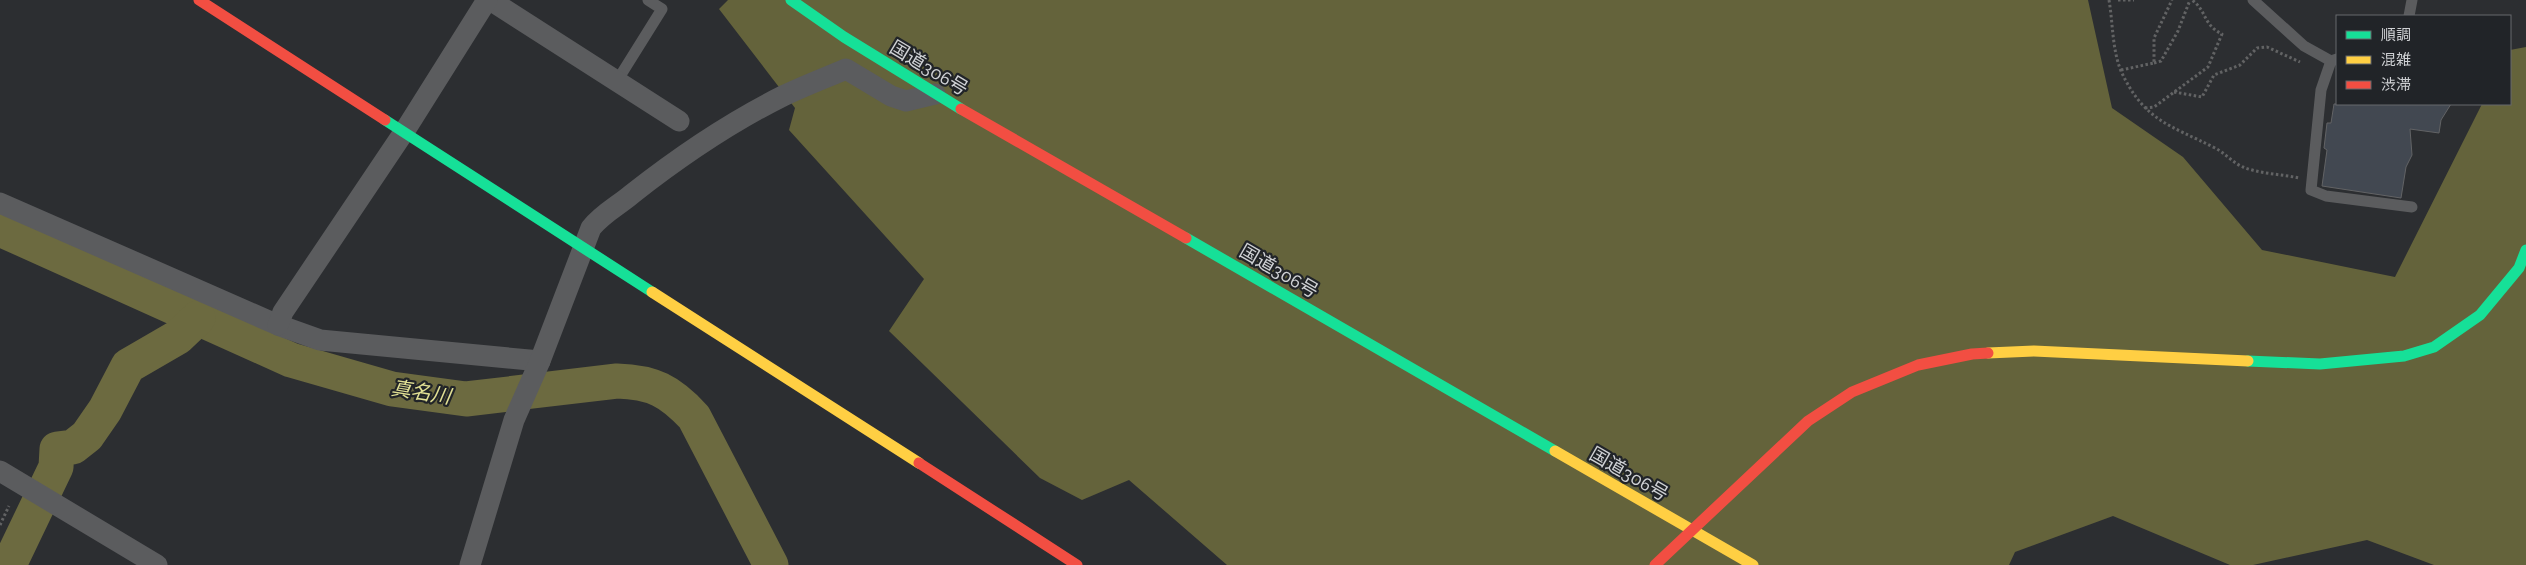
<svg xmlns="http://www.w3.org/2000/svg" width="2526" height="565" viewBox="0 0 2526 565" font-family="'Zilla Slab','Noto Sans JP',serif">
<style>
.forest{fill:#64633b}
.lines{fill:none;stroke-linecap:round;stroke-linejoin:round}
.river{stroke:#6c6a40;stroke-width:35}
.building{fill:#424851;stroke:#626365}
.path{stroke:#626364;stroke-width:3;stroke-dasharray:2.5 2.5;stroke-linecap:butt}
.lane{stroke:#5b5c5e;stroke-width:11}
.street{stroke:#5b5c5e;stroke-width:21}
.fast{stroke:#16e098;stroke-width:11}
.slow{stroke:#ffcf43;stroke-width:11}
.jam{stroke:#f24e42;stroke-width:11}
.labels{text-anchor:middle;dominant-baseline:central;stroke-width:4.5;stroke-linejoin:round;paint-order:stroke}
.street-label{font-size:19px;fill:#cfd1d4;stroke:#212428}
.water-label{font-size:20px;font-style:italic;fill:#e2e194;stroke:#212428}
</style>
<rect width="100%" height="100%" fill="#2c2e31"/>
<path class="forest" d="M728,0H2088L2112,108L2183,157L2262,250L2395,277L2482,104H2510V50L2526,47V565H2434L2367,540L2253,565H2230L2113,516L2015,552L2009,565H1227L1129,480L1082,500L1040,478L889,331L924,279L789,130L795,108L719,9Z"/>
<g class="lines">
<g class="river">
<path d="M0,229L291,360L392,389L466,399L617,381C653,382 670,391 694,417L771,565"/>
<path d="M9,565L56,467L57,449L73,447L87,436L105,410L128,366L178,337L198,318"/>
</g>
</g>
<path class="building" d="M2334,104H2451L2441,120L2439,133L2410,129L2412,155L2406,167L2401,198L2322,186L2327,150L2324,148L2327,123H2331Z"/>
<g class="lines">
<g class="path">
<path d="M2109,0C2113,23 2112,49 2121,71C2144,121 2170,125 2215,148C2225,153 2233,163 2243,167C2260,174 2281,174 2299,178"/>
<path d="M2118,0H2134"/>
<path d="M2154,63L2161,61L2178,31L2190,0"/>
<path d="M2121,70L2154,63V38L2172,0"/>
<path d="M2174,92L2202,97L2214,75L2240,65L2257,48L2267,47L2300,62"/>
<path d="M2145,108L2154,107L2208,67L2222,34C2203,25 2207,11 2192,0"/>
<path d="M0,525L9,506"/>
</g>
<g class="lane">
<path d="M2253,0L2304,46L2331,61L2337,59"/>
<path d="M2409,16L2412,0"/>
<path d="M2331,61L2321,90L2311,190L2326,196L2412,207"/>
<path d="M617,81L662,9L648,0"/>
</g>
<g class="street">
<path d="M490,0L679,121"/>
<path d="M0,203L278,325L320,340L540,361"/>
<path d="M278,325L283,312L404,132L487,0"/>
<path d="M0,471L157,565"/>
<path d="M470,565L514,420L540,361L591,228C603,213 618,206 632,194C679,157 729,123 783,96C804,86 825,78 846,69L891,96L906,101L935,94"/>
</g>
<g class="fast">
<path d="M791,0L844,37L961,109"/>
<path d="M385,120L652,292"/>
<path d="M1186,238L1555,451"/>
<path d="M2248,361L2320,364L2404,356L2434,347L2480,315L2519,268L2526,250"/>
</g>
<g class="slow">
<path d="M652,292L919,463"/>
<path d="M1988,353L2034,351L2248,361"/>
<path d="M1555,451L1753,565"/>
</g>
<g class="jam">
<path d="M199,0L385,120"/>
<path d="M961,109L1186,238"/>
<path d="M919,463L1077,565"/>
<path d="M1655,565L1808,421L1852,392L1918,365L1972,354L1988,353"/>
</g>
</g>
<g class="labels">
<g class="street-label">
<text transform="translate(929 68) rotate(31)">国道306号</text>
<text transform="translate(1279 271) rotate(30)">国道306号</text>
<text transform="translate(1629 474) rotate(30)">国道306号</text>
</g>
<g class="water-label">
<text transform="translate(421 392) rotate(9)">真名川</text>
</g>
</g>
<rect x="2336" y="15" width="175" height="90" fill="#212428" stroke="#67696d"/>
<rect x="2346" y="31" width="25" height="8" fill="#16e098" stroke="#67696d"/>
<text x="2381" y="40" font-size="15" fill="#cfd1d4">順調</text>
<rect x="2346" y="56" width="25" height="8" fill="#ffcf43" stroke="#67696d"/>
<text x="2381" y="65" font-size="15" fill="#cfd1d4">混雑</text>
<rect x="2346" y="81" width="25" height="8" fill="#f24e42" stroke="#67696d"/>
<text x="2381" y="90" font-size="15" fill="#cfd1d4">渋滞</text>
</svg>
